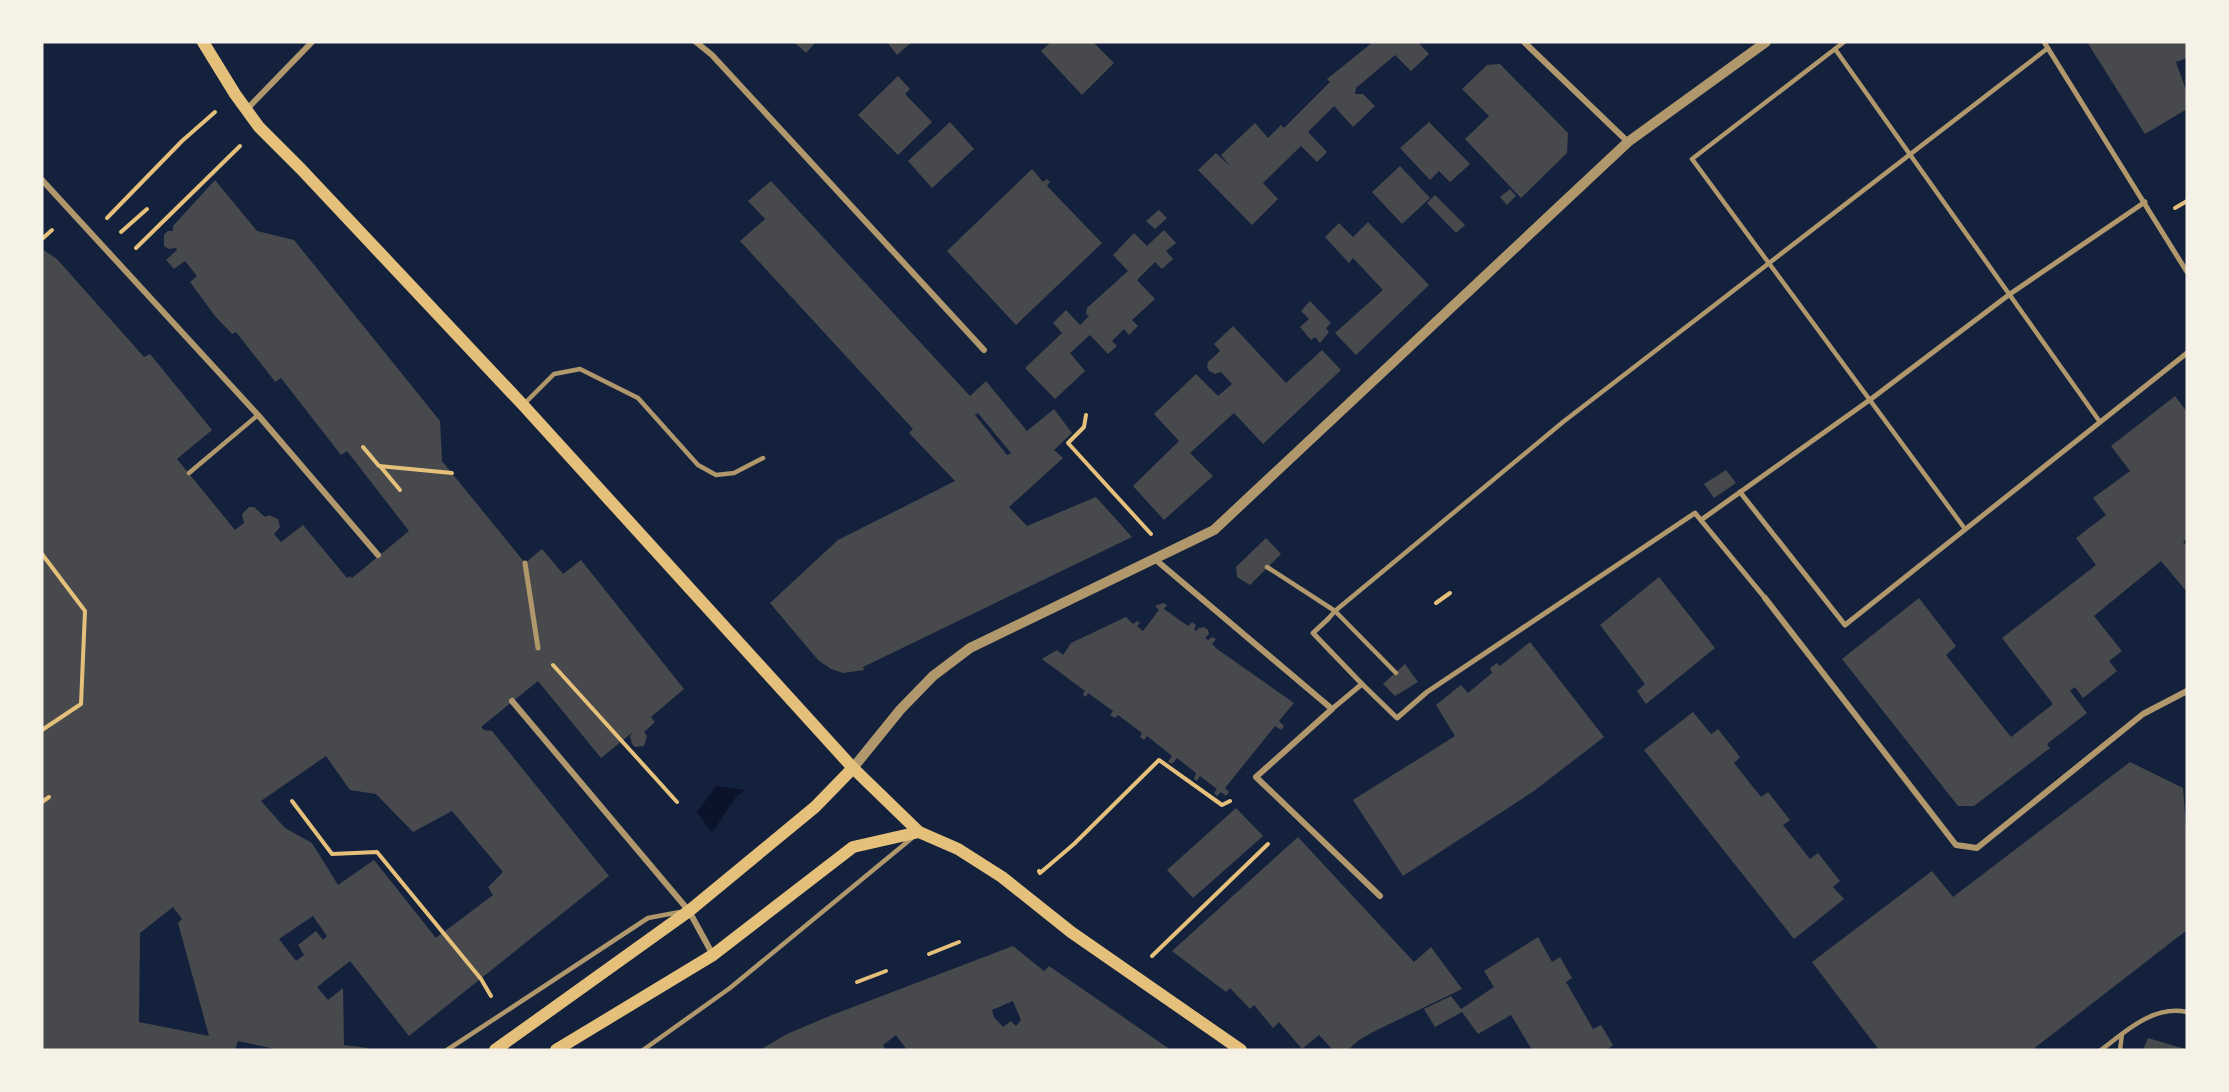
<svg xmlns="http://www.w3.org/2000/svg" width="2229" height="1092" viewBox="0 0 2229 1092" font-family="'Fira Sans Condensed',sans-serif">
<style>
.water{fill:#0b132b}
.building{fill:#48494c;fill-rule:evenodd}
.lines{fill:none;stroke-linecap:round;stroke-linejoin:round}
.path{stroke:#e5c07b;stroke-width:4}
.service{stroke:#b1986c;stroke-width:4.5}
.pedestrian{stroke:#b1986c;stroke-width:5}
.minor{stroke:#b1986c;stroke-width:6}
.tertiary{stroke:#b1986c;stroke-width:10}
.secondary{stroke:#e5c07b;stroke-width:12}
</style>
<rect width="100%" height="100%" fill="#14213d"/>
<path class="water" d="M716,786L745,790L736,797L712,833L697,812Z"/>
<g class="building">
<path d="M794,42H816L806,53Z"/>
<path d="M887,42H912L897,55Z"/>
<path d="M1051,42H1093L1114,63L1082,95L1041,51Z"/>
<path d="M1373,42H1418L1429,54L1411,71L1395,55L1356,88L1355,94H1363L1375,106L1353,127L1334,106L1308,132L1327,152L1317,162L1301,146L1263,183L1278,199L1252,225L1198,170L1216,153L1231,167L1221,155L1255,123L1268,138L1281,125L1284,128L1330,82L1327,79Z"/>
<path d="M2087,42H2187V58L2176,62L2187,93V109L2145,134Z"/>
<path d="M1500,64L1568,133L1567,153L1521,198L1465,139L1489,116L1462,89L1487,65Z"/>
<path d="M898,76L910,89L905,94L932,122L898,155L858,115Z"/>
<path d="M950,122L974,149L932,188L908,161Z"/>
<path d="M1429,122L1470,164L1450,182L1439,171L1430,180L1400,148Z"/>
<path d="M1400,166L1430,198L1402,224L1372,192Z"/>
<path d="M1032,169L1043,182L1047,179L1050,182L1047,186L1102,243L1016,325L947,251Z"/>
<path d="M215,180L257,231L294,240L440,421L442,461L525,563L542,549L563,574L581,560L684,689L651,717L655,722L644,732L647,736L644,746L635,747L632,744L630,736L633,732L601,758L538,681L481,727L484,730L492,731L609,876L409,1036L350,961L317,987L328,1000L343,988L344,1045L368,1048L367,1050H280L238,1041L235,1050H42V249L57,259L144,357L150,354L212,430L177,459L235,530L244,523L242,514L249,507H254L265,517L269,515L278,519L280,527L274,534L281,542L303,525L347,578L350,576L352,578L409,531L347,451L341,455L281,378L275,382L273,379L236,332L232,334L215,316L190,282L197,276L185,261L174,269L166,260L177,250L176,248L169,249L164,246V235L168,231H173V226ZM326,756L350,790L376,794L413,832L452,811L503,872L488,887L493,895L436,938L374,860L338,885L312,843L285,828L261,801ZM173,907L182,919L178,923L209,1036L139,1022L140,933ZM313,916L327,936L323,940L316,931L298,945L304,955L296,961L279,939Z"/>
<path d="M771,181L970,396L986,381L1027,431L1054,409L1072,433L1054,450L1063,458L1009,507L1027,526L1096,497L1132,537L863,667L864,670L843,673L831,669L818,660L770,603L838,540L955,481L909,433L913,429L740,241L765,219L748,201ZM978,413L1011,453L1007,455L975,415Z"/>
<path d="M1510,189L1516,196L1507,205L1500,197Z"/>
<path d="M1435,195L1465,225L1456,233L1427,203Z"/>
<path d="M1159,210L1167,218L1155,229L1146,221Z"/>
<path d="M1368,222L1429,285L1356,355L1335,333L1383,290L1353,258L1349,263L1325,237L1339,223L1353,237Z"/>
<path d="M1164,230L1176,243L1166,251L1173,259L1162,269L1155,262L1137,280L1155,299L1132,320L1138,326L1129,335L1124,329L1112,341L1117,346L1108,354L1090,335L1070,353L1085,371L1055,399L1025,368L1062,333L1053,323L1066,310L1080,325L1089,316L1086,314L1087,308L1128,271L1113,255L1134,233L1147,246Z"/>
<path d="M1310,301L1331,323L1326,328L1329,332L1320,343L1315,337L1311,340L1300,327L1309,319L1301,311Z"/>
<path d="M1233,326L1286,383L1322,350L1341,370L1263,444L1234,413L1190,453L1213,476L1164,520L1133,486L1179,441L1154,414L1196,374L1218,396L1232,384L1221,372L1215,374L1209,371L1207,366L1208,362L1220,351L1214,344Z"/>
<path d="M2175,396L2187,412V539L2183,542L2187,546V592L2161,561L2094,616L2122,651L2109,661L2117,671L2083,698L2075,687L2070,691L2087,713L2047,744L2050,748L1974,806H1958L1842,659L1919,598L1956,646L1946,655L2011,737L2053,704L2002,638L2096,565L2076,538L2106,515L2093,498L2130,471L2111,446Z"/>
<path d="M1726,470L1736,483L1714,498L1704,484Z"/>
<path d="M1266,538L1281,554L1250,585L1237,577L1236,567Z"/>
<path d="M1659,577L1715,648L1646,704L1637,691L1645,684L1600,625Z"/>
<path d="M1163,603L1167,605L1164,609L1188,626L1192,622L1196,625L1194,630L1196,631L1199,628L1204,627L1208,630L1209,634L1205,638L1208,640L1212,637L1216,639L1212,644L1217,649L1294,703L1279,721L1284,726L1281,730L1275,726L1225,788L1229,792L1226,796L1221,792L1217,796L1214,793L1217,789L1200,776L1197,781L1194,779L1196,773L1177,758L1172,764L1168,762L1172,756L1147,736L1144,740L1140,737L1142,733L1118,715L1115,718L1110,715L1113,711L1088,693L1086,697L1083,695L1085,691L1042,659L1057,650L1063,655L1071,643L1126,617L1133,624L1137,621L1140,623L1137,626L1143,631L1159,610L1155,606Z"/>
<path d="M1530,642L1604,737L1534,791L1403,876L1353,800L1455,736L1436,705L1461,685L1468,693L1492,673L1490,668L1497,663L1500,666Z"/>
<path d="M1405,664L1418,682L1395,696L1383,684Z"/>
<path d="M1693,712L1711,734L1718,729L1740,757L1734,763L1761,797L1768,792L1790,820L1783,825L1810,859L1818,853L1840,881L1833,887L1844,899L1794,939L1644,750Z"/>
<path d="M2130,762L2183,788L2187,843V930L2032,1050H1879L1812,962L1932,871L1953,897Z"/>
<path d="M1236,808L1263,836L1193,898L1167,870Z"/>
<path d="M1298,837L1414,962L1431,947L1462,989L1375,1031L1359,1040L1348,1050H1333L1319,1035L1302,1049L1279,1022L1273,1028L1254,1005L1250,1009L1230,988L1226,992L1172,951Z"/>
<path d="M1538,937L1552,962L1560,957L1572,978L1566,982L1593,1029L1601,1025L1613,1045L1607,1050H1532L1511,1015L1478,1034L1462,1012L1435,1027L1424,1009L1451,996L1461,1009L1494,987L1484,971Z"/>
<path d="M1013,946L1044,971L1049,966L1171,1050H907L896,1035L883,1045L886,1050H760L787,1034L832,1015ZM1013,1001L1021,1020L1016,1026L1011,1021L1003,1027L994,1017L992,1010Z"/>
<path d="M2148,1038L2185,1049L2184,1050H2143Z"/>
</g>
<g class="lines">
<g class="path">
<path d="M2175,208L2187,201"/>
<path d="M107,218L182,141L215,112"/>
<path d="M121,232L147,209"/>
<path d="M42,239L52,230"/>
<path d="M136,248L240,146"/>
<path d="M1086,415L1084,427L1068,443L1151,534"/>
<path d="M363,447L379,466L452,473"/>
<path d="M380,466L400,490"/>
<path d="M42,554L85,611L81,704L42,730"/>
<path d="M1436,603L1450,593"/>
<path d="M553,665L677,802"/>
<path d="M292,801L332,854L377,852L481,979L491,996"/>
<path d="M42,802L49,797"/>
<path d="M1039,871L1040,873L1074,844L1159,760L1222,805L1230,801"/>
<path d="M929,954L959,942"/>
<path d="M1152,956L1268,844"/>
<path d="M857,982L886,971"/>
</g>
<g class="service">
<path d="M1844,42L1692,159L1965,529"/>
<path d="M1835,49L2100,422"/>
<path d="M523,405L554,374L580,369L638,398L698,465L716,475L734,473L763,458"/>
<path d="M189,473L258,415"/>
<path d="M1267,567L1335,611L1396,673"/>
<path d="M1328,619L1335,611L1563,422L2048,48"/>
<path d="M447,1050L648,918L680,912"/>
<path d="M643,1050L730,988L912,838"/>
<path d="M2101,1050C2126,1031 2153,1005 2187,1012"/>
<path d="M2120,1050L2122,1034"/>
</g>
<g class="pedestrian">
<path d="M2044,42L2187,272"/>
<path d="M1740,492L1845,625L2187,353"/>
<path d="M1701,520L1871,399L2010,294L2145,202"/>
<path d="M525,563L538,648"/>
<path d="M1328,619L1313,633L1362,684L1332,709"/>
<path d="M1362,684L1397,718L1427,692L1695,513L1765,598"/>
</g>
<g class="minor">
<path d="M696,42L712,55L984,350"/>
<path d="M1524,42L1628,142"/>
<path d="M247,109L312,42"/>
<path d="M42,180L258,415L378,555"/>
<path d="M1156,560L1332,709L1256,777L1380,896"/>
<path d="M1765,598L1956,845L1977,848L2143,714L2187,691"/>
<path d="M512,701L689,911L713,955"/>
</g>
<path class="tertiary" d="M853,768L900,710L933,676L970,648L1214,530L1628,142L1766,42"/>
<g class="secondary">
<path d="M203,42L235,94L259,127L301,169L523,405L853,768L919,832L958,849L1002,877L1071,932L1241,1050"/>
<path d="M495,1050L689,911L815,807L853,768"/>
<path d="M556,1050L713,955L853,847L919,832"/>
</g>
</g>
<rect width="2229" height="1092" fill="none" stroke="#f6f1e7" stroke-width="87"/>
</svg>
